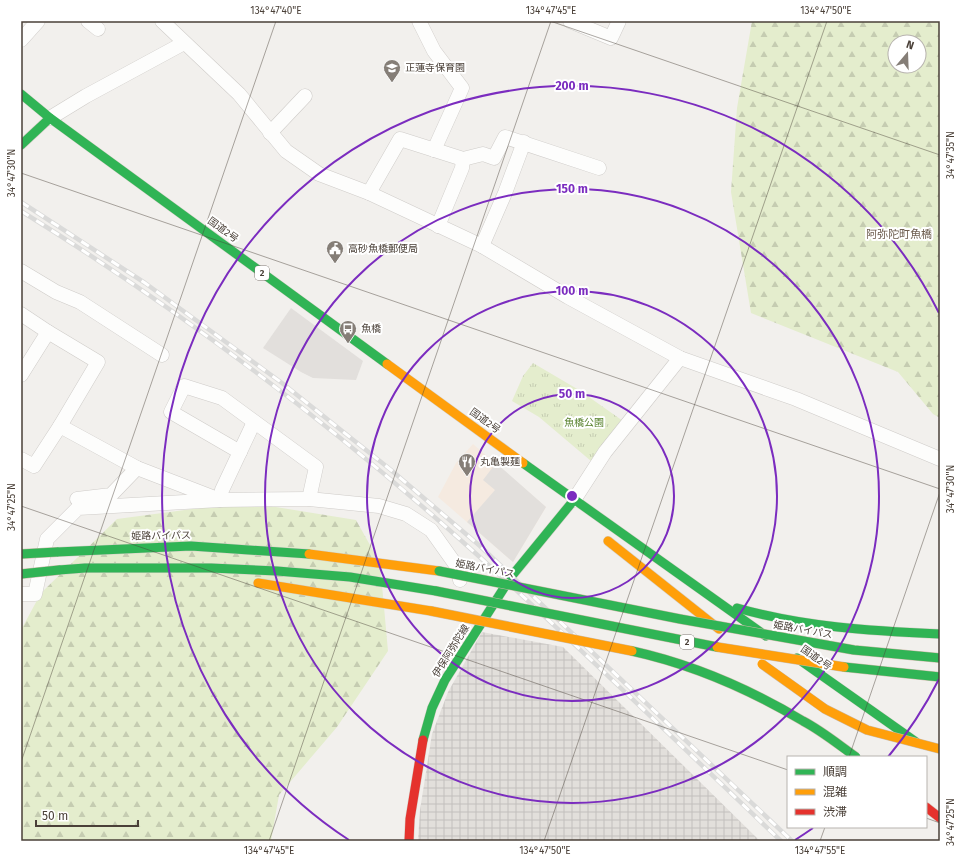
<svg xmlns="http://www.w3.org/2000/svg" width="961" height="862" viewBox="0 0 961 862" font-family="'Fira Sans','Noto Sans JP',sans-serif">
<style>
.commercial{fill:#f5eae0}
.industrial{fill:url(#industrial-grid)}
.forest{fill:url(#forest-firs);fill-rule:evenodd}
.park{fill:url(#park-tufts)}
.parking{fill:#e2dfdc}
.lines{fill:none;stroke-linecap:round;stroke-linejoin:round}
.street-casing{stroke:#cfccc9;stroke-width:15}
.fast-casing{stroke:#d4cec5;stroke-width:10}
.slow-casing{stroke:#d4cec5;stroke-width:10}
.jam-casing{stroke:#d4cec5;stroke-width:10}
.street{stroke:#fdfdfc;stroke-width:14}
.fast{stroke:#30b455;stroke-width:9}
.slow{stroke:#ff9f0a;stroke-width:9}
.jam{stroke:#e5322d;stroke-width:9}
.rail-casing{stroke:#dadad9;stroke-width:4.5}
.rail{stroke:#fff;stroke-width:3;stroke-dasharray:9;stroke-linecap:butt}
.fast-bridge-casing{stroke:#cbbaa8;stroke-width:10;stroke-linecap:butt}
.slow-bridge-casing{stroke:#cbbaa8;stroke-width:10;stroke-linecap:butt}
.fast-bridge{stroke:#30b455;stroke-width:9}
.slow-bridge{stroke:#ff9f0a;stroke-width:9}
.ticks{fill:none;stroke:#4a4038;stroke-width:1;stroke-opacity:0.45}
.ring{fill:none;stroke:#7b2cbf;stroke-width:2}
.labels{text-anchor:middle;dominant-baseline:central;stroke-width:4;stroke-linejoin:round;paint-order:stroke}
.shield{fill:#fff;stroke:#807974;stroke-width:1}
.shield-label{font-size:9px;font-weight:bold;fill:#4a4038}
.poi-label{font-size:10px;fill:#4a4038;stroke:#fff;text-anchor:start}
.street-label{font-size:10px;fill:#4a4038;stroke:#fff}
.park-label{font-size:10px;fill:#547f28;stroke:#fff}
.neighbourhood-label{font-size:11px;fill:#6d5d4f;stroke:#fff}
.centre{fill:#7b2cbf;stroke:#fff;stroke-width:2}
.ring-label{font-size:12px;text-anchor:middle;font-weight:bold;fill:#7b2cbf;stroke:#fff;stroke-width:4;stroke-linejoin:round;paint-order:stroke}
.neatline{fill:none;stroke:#4a4038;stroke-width:1.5}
.ticks-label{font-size:10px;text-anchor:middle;fill:#4a4038}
</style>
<defs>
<pattern id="industrial-grid" width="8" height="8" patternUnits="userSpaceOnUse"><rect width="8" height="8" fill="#e2dfdb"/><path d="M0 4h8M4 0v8" fill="none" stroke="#c3c0bd"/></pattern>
<pattern id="forest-firs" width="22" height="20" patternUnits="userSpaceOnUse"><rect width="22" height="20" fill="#e4edcd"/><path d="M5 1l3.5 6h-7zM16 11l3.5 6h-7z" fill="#c5ccb1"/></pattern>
<pattern id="park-tufts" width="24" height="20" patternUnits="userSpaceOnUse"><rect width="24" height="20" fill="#e4edcd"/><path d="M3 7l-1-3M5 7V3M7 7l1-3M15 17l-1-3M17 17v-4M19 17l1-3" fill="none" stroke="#c5ccb1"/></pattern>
</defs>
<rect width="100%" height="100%" fill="#f2f0ed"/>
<path class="commercial" d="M473,444L546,507L513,562L438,497L456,463Z"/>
<path class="industrial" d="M482,632L563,647L760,841H418L420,810L432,734L448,692Z"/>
<g class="forest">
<path d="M752,21H940V418L933,414L898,372L751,313L731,192L737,108ZM895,42H919V66H895Z"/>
<path d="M245,502L356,520L380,563L388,651L337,727L279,795L271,841H21V630L41,593L117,519Z"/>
</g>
<path class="park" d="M533,363L579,390L623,421L591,461L539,417L512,401L523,376Z"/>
<g class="parking">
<path d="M291,308L363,361L356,380L313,378L301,372L263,348Z"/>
<path d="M496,463L546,507L513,562L467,522L495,490L483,480Z"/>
</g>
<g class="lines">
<defs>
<g id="street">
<path d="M88,21L98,29"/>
<path d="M162,21L239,94L286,151L319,174L369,193L482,246L568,297L680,358L796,399L940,459"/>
<path d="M419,21L434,51L462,88L434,150"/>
<path d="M570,21L611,38L619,21"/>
<path d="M21,40L38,21"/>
<path d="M50,118L86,96L184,43"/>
<path d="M270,133L305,96"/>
<path d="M369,193L400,139L463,159L483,154L494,158L505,137L599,168"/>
<path d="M438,226L462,168L463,159"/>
<path d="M482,246L505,193L524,142"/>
<path d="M21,271L56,292L80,302L162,355"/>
<path d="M21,314L48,332L21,375"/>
<path d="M48,332L98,362L60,426"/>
<path d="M240,452L171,412L184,386L222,398L316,467L309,499"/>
<path d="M21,459L34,466L60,426L137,468L220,500L309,499L379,506L406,514L431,530L458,568L460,580"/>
<path d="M77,499L111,495L137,468"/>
<path d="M574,500L605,452L680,358"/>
<path d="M21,594H35L47,539L78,508L220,500L222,490L254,422"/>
</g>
<g id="fast">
<path d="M21,94L50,118L387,364"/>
<path d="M21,145L50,118"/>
<path d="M523,463L766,636"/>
<path d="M57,552L191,546L309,554"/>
<path d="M59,570L85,568H211L277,571L350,577L436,591"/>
<path d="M737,608C804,627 871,631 940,634"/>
<path d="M797,658L916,742"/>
<path d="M423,740L432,708L445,680L511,577L574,500"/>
</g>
<g id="slow">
<path d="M387,364L523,463"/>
<path d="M608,541L719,629"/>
<path d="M309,554L439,571"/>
<path d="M258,583L431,611"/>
</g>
<g id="jam">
<path d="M926,807L940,818"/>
<path d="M409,841L410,819L423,740"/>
</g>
</defs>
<use href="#street" class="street-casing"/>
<use href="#fast" class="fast-casing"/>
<use href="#slow" class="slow-casing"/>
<use href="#jam" class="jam-casing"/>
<use href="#street" class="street"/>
<use href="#fast" class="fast"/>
<use href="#slow" class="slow"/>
<use href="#jam" class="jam"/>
<defs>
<g id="rail">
<path d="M21,202L145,283L282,383L391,470L480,546L792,841"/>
<path d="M21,211C180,310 334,426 473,551C578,645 679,744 781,841"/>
</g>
</defs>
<use href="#rail" class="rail-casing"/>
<use href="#rail" class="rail"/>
<defs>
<g id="fast-bridge">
<path d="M21,554L57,552"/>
<path d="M439,571L680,619L854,650L940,658"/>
<path d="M21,574L59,570"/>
<path d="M436,591L717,647"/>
<path d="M632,651C691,664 751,690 803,721C822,731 839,745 856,757"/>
<path d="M844,667L940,677"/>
</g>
<g id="slow-bridge">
<path d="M431,611L632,651"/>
<path d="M717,647L844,667"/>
<path d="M762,664L825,709L867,730L940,749"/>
</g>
</defs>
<use href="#fast-bridge" class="fast-bridge-casing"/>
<use href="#slow-bridge" class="slow-bridge-casing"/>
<use href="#fast-bridge" class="fast-bridge"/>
<use href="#slow-bridge" class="slow-bridge"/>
</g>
<path class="ticks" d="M550,21L940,155M21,173L940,489M21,506L788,770M849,757L940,492M21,762L276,21M926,818L940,823M21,840L23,841M269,841L551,21M544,841L827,21M820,841L825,827"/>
<g class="ring">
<circle cx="572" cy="496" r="102"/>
<circle cx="572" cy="496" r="205"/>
<circle cx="572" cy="496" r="307"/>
<path d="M939 679A410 410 0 0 1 888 757M813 828A410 410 0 0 1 795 840M349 840A410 410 0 1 1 939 313"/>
</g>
<defs>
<symbol id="school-pin" viewBox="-11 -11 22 30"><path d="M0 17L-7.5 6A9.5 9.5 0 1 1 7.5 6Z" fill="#857e77" stroke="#fff"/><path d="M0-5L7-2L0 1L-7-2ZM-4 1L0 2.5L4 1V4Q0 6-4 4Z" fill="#fff"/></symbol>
<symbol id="civic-pin" viewBox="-11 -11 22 30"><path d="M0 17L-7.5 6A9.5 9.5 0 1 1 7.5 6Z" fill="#857e77" stroke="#fff"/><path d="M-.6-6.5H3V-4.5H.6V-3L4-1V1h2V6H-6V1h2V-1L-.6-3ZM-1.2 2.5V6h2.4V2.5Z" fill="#fff"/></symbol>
<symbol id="bus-pin" viewBox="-11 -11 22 30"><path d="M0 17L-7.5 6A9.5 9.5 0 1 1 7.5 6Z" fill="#857e77" stroke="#fff"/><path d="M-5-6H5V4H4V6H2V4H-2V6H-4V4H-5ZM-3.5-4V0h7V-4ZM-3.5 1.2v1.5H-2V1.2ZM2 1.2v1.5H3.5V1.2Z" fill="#fff"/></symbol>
<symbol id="restaurant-pin" viewBox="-11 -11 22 30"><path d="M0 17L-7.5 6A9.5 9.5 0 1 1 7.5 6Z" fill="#857e77" stroke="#fff"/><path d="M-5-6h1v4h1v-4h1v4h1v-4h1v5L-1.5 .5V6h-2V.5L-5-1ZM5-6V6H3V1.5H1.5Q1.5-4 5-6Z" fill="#fff"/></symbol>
</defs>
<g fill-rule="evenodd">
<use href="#school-pin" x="382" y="58" width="20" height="27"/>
<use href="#civic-pin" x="325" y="239" width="20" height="27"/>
<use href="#bus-pin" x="338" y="319" width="20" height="27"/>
<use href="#restaurant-pin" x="457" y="452" width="20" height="27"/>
</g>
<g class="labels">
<g class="shield">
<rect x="255" y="266" width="14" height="14" rx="3"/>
<rect x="680" y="635" width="14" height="14" rx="3"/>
</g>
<g class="shield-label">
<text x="262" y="273">2</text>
<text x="687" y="642">2</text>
</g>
<g class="poi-label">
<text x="405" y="68">正蓮寺保育園</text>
<text x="348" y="249">高砂魚橋郵便局</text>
<text x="361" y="329">魚橋</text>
<text x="480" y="462">丸亀製麺</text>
</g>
<g class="street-label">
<text transform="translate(223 230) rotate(36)">国道2号</text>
<text transform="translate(485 421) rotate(36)">国道2号</text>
<text transform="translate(161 536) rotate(-1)">姫路バイパス</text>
<text transform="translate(485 569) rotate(11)">姫路バイパス</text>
<text transform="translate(803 630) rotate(10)">姫路バイパス</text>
<text transform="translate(451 651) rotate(-58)">伊保阿弥陀線</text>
<text transform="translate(816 658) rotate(35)">国道2号</text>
</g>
<g class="park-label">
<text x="584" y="423">魚橋公園</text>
</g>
<g class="neighbourhood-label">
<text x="899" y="234">阿弥陀町魚橋</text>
</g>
</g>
<circle cx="572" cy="496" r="6" class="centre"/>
<g class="ring-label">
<text x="572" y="90">200 m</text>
<text x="572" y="193">150 m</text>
<text x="572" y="295">100 m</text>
<text x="572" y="398">50 m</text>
</g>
<rect width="961" height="862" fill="none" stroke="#ffffff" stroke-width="44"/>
<rect x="787" y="756" width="140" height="72" fill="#ffffff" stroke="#b7b3af"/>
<rect x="795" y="769" width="20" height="6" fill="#30b455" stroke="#b7b3af"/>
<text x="823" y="776" font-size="12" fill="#4a4038">順調</text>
<rect x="795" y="789" width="20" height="6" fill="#ff9f0a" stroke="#b7b3af"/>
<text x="823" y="796" font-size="12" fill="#4a4038">混雑</text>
<rect x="795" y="809" width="20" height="6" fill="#e5322d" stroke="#b7b3af"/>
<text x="823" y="816" font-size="12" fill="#4a4038">渋滞</text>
<g transform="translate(907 54) rotate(19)"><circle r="19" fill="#ffffff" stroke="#b7b3af"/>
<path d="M0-3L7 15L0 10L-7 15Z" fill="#857e77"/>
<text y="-6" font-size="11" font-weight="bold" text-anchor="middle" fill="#4a4038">N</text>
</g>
<path d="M36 820v6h102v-6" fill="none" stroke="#4a4038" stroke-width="2"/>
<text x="42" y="820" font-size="12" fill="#4a4038" stroke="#ffffff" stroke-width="3" paint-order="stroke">50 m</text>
<rect x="22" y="22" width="917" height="818" class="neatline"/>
<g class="ticks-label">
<text x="276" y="14">134°47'40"E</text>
<text x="551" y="14">134°47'45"E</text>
<text x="826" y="14">134°47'50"E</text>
<text transform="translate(950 155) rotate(-90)" y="4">34°47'35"N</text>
<text transform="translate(11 173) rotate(-90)" y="4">34°47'30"N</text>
<text transform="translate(950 489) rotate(-90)" y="4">34°47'30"N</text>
<text transform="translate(11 507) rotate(-90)" y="4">34°47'25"N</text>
<text transform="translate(950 822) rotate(-90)" y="4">34°47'25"N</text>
<text x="269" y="854">134°47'45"E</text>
<text x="545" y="854">134°47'50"E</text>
<text x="820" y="854">134°47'55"E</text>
</g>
</svg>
